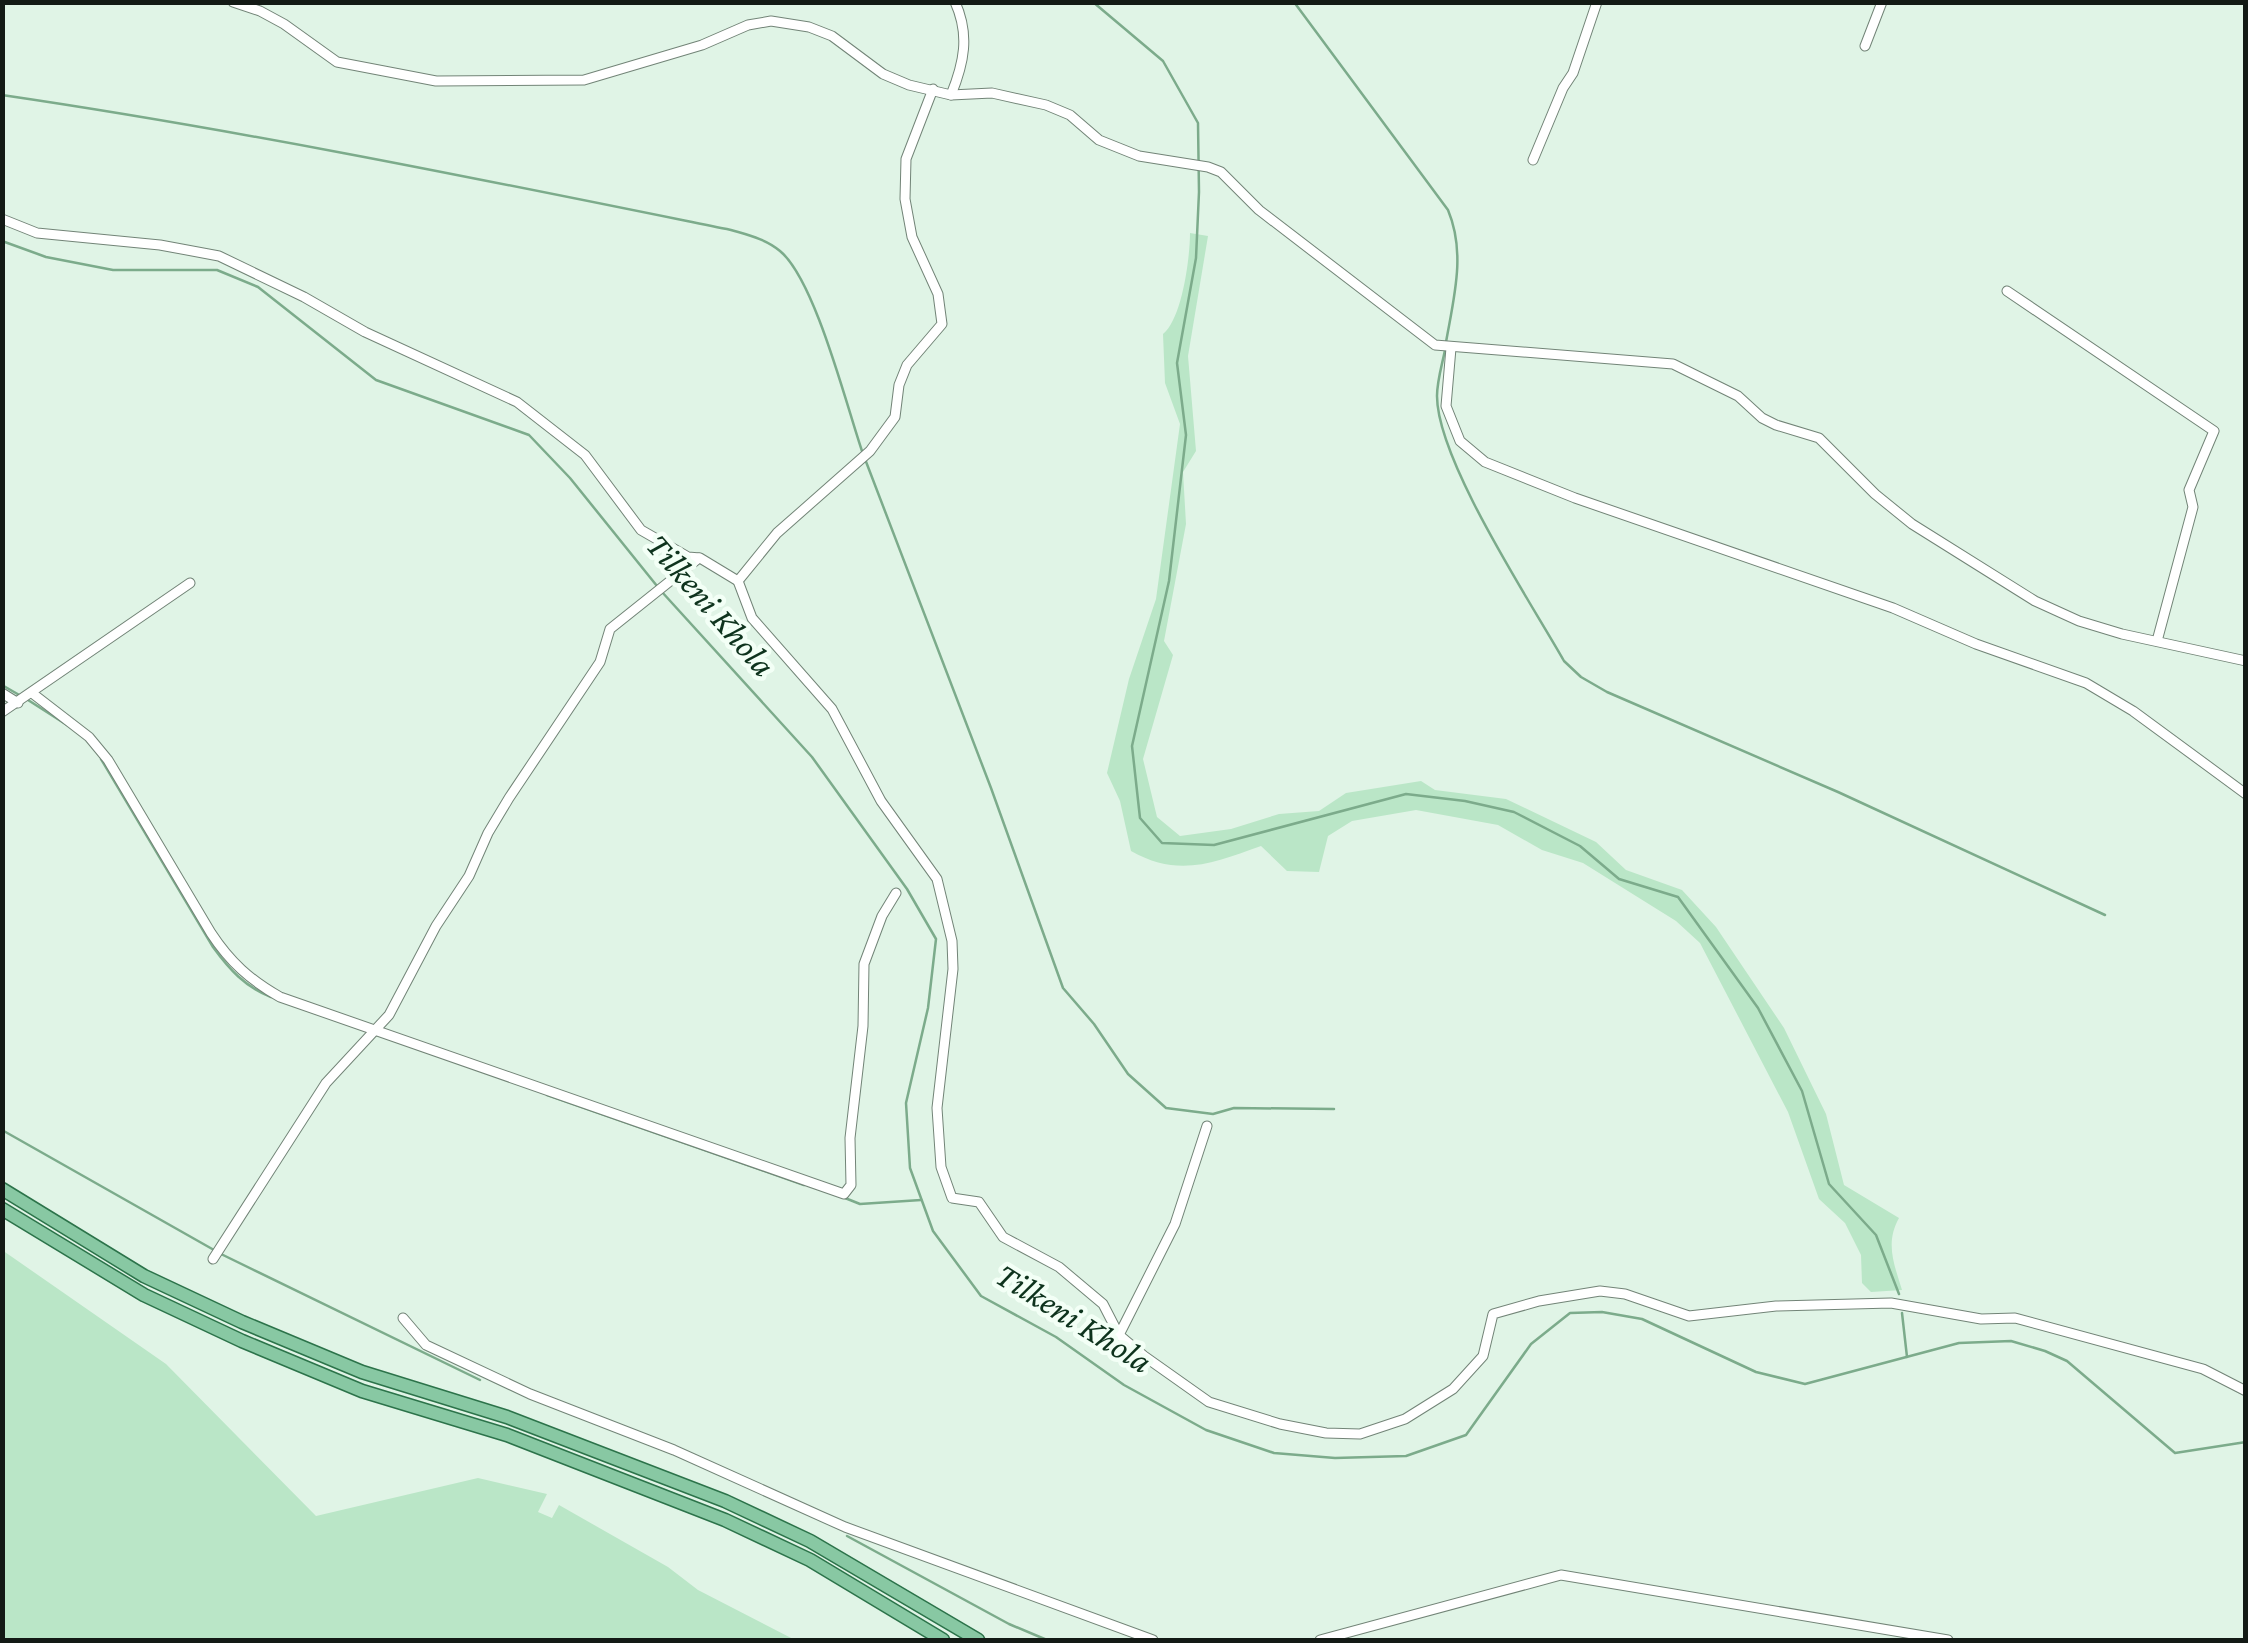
<svg xmlns="http://www.w3.org/2000/svg" width="2248" height="1643" viewBox="0 0 2248 1643" font-family="'Crimson Pro',serif">
<style>
.green{fill:#bae6c7}
.lines{fill:none;stroke-linecap:round;stroke-linejoin:round}
.stream{stroke:#7cab8b;stroke-width:2.5}
.minor-casing{stroke:#728477;stroke-width:11}
.primary-casing{stroke:#2c734a;stroke-width:15}
.minor{stroke:#fff;stroke-width:9}
.primary{stroke:#88c8a3;stroke-width:12}
.labels{text-anchor:middle;dominant-baseline:central;stroke-width:9;stroke-linejoin:round;paint-order:stroke}
.water-label{font-size:35px;font-style:italic;fill:#0e331d;stroke:#f3fff6}
</style>
<rect width="100%" height="100%" fill="#e0f4e6"/>
<g class="green">
<path d="M1190,233L1208,236L1188,356L1196,451L1183,472L1186,524L1164,641L1173,655L1143,759L1157,817L1180,836L1231,829L1279,814L1319,811L1346,793L1421,781L1435,790L1506,799L1596,842L1626,870L1682,890L1716,927L1784,1028L1826,1114L1844,1185L1899,1218C1885,1243 1894,1264 1902,1290L1871,1292L1862,1283L1861,1255L1845,1223L1819,1199L1788,1112L1700,943L1676,921L1583,863L1542,850L1498,825L1416,810L1352,821L1328,836L1319,872L1287,871L1261,846C1213,863 1179,878 1131,851L1120,801L1107,773L1129,679L1156,599L1180,424L1165,383L1163,334C1182,319 1190,258 1190,233Z"/>
<path d="M2,1250L166,1364L316,1516L478,1478L547,1494L538,1512L552,1518L559,1505L668,1567L698,1590L795,1640H3Z"/>
</g>
<g class="lines">
<g class="stream">
<path d="M1093,2L1163,61L1198,123L1199,192L1196,258L1177,363L1186,435L1169,581L1132,746L1140,818L1162,843L1214,845L1406,794L1465,801L1514,812L1580,846L1619,879L1678,897L1758,1008L1802,1091L1829,1184L1876,1235L1899,1294"/>
<path d="M1294,2L1448,210C1466,253 1454,297 1446,342"/>
<path d="M2,95C247,131 489,181 731,230C748,235 766,239 780,251C815,280 846,404 862,451"/>
<path d="M2,241L46,257L113,270H217L258,287L376,380L529,435L570,478L657,586"/>
<path d="M1445,350C1442,365 1437,381 1437,396C1437,460 1530,601 1564,661L1581,677L1607,692L1838,792L2105,915"/>
<path d="M865,459L991,788L1063,988L1094,1024L1128,1074L1166,1108L1213,1114L1234,1108L1334,1109"/>
<path d="M662,592L812,757L907,889L936,939L928,1008L906,1103L910,1168L933,1231L981,1296L1056,1337L1124,1385L1206,1430L1274,1453L1335,1458L1406,1456L1466,1435L1531,1344L1570,1313L1602,1312L1642,1319L1756,1372L1805,1384L1959,1343L2011,1341L2045,1351L2067,1361L2175,1453L2246,1442"/>
<path d="M2,685L21,696"/>
<path d="M28,700L67,725"/>
<path d="M101,759L213,947C229,969 245,987 271,997"/>
<path d="M547,1095L804,1185"/>
<path d="M2,1130L214,1250"/>
<path d="M845,1198L860,1204L921,1200"/>
<path d="M221,1254L480,1380"/>
<path d="M1902,1313L1907,1357"/>
<path d="M847,1536L1009,1624L1047,1640"/>
</g>
<defs>
<g id="minor">
<path d="M233,2L260,11L284,24L337,62L436,81L584,80L702,45L748,25L771,21L809,27L832,36L883,74L909,85L951,95L992,93L1046,105L1070,115L1099,140L1139,156L1208,167L1221,172L1259,210L1435,345L1673,364L1738,396L1762,418L1776,425L1819,438L1875,494L1912,524L2035,601L2079,621L2122,634L2246,661"/>
<path d="M1865,46L1882,2"/>
<path d="M951,95C964,63 970,35 955,2"/>
<path d="M1533,160L1563,88L1573,73L1597,2"/>
<path d="M2,219L37,233L160,245L219,256L304,297L365,332L517,402L585,455L641,530L688,557L700,558L738,581L777,533L870,451L895,417L899,385L907,365L942,324L938,294L912,237L905,199L906,159L933,89"/>
<path d="M2007,291L2214,431L2189,490L2193,507L2157,641"/>
<path d="M1451,348L1446,406L1460,441L1485,462L1575,498L1893,608L1976,644L2086,683L2133,711L2246,794"/>
<path d="M738,581L752,618L832,709L881,801L937,879L952,941L953,969L937,1108L941,1167L952,1198L979,1202L1003,1237L1059,1267L1103,1304L1119,1335L1144,1356L1209,1402L1280,1424L1326,1433L1360,1434L1405,1419L1453,1389L1483,1356L1493,1314L1539,1301L1600,1291L1625,1294L1689,1316L1776,1306L1891,1303L1981,1319L2015,1318L2203,1369L2246,1391"/>
<path d="M2,693L18,703"/>
<path d="M32,693L89,737L108,760L211,933C230,962 250,980 280,997L844,1194L851,1185L850,1138L863,1026L864,964L882,916L896,893"/>
<path d="M2,712L190,583"/>
<path d="M213,1259L326,1083L389,1015L436,926L469,876L488,833L509,798L600,662L610,629L699,558"/>
<path d="M403,1318L426,1345L530,1394L674,1450L845,1527L1153,1640"/>
<path d="M1119,1335L1175,1224L1207,1126"/>
<path d="M1320,1640L1561,1575L1948,1640"/>
</g>
<g id="primary">
<path d="M2,1189L144,1276L242,1322L362,1372L507,1417L725,1501L810,1541L978,1640"/>
<path d="M2,1209L144,1295L242,1341L362,1391L507,1435L725,1520L810,1560L943,1640"/>
</g>
</defs>
<use href="#minor" class="minor-casing"/>
<use href="#primary" class="primary-casing"/>
<use href="#minor" class="minor"/>
<use href="#primary" class="primary"/>
</g>
<g class="labels">
<g class="water-label">
<text transform="translate(711 605) rotate(49)">Tilkeni Khola</text>
<text transform="translate(1074 1318) rotate(32)">Tilkeni Khola</text>
</g>
</g>
<rect width="2248" height="1643" fill="none" stroke="#131a15" stroke-width="10"/>
</svg>
